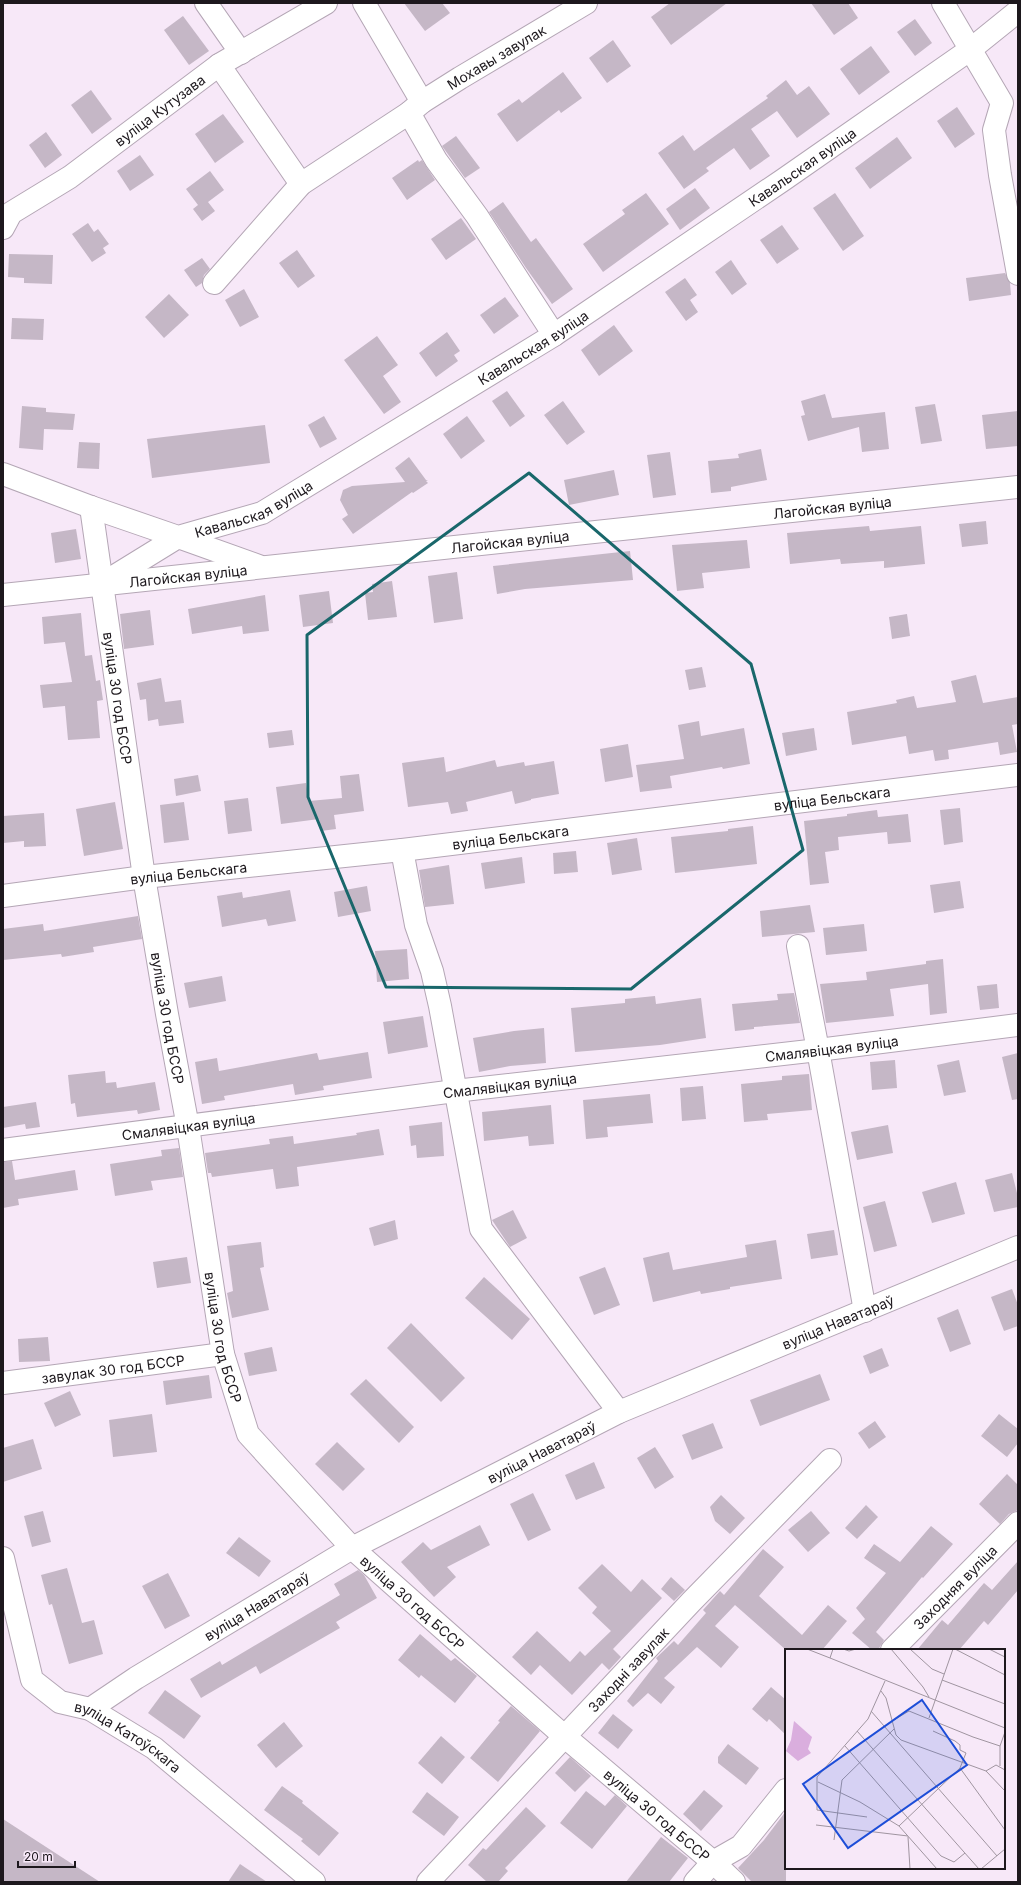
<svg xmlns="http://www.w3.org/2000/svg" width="1021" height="1885" viewBox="0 0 1021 1885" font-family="Inter,sans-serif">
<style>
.building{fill:#c5b7c6}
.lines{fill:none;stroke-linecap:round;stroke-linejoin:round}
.minor-casing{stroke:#b4a6b5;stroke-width:24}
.minor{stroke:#fff;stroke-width:22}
.marked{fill:none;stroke:#19676b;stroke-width:3;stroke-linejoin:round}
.labels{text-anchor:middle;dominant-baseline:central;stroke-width:3.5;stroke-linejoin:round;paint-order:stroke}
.street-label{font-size:14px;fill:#1d181d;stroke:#f7e8f8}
.inset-road{fill:none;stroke:#a095a0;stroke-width:1}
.view{fill:#1d4ed8;fill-opacity:0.15;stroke:#1d4ed8;stroke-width:2}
.inset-edge{fill:none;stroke:#1d181d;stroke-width:2}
</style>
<rect width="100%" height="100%" fill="#f7e8f8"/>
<g class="building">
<path d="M404,3H442L450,13L425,31Z"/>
<path d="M670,3H727L671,45L651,17Z"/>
<path d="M811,3H848L858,18L834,35Z"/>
<path d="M183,16L209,51L189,65L164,30Z"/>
<path d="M915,19L932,43L915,56L897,32Z"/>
<path d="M613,40L631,66L607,83L589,58Z"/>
<path d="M871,46L890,72L859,95L840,69Z"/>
<path d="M563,72L582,98L561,113L559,110L517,142L497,114L519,99L522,103Z"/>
<path d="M786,80L797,95L809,86L830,114L797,138L777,111L751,129L770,156L750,170L734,148L706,168L709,171L684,189L658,153L683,135L694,151L768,98L766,96Z"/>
<path d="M91,90L112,119L92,134L71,105Z"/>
<path d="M957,107L975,134L955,148L937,121Z"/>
<path d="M223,114L244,142L215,163L195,134Z"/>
<path d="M46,132L62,155L45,168L29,145Z"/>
<path d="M456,136L480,168L465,178L442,146Z"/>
<path d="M897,137L912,158L870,189L855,168Z"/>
<path d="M140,155L154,175L130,191L117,171Z"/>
<path d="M418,160L419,162L422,160L435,180L407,200L392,178Z"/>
<path d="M210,171L224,190L208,202L215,211L202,221L193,209L198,205L186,189Z"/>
<path d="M695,188L710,208L680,230L666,209Z"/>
<path d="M646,193L669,224L603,272L583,244L625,214L622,210Z"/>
<path d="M835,193L864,236L843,251L813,208Z"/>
<path d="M503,202L531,242L536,238L573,289L552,304L526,268L489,212Z"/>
<path d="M461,218L476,239L446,260L431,239Z"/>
<path d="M88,223L94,232L98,229L109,244L103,248L106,253L92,262L72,234Z"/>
<path d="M782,225L799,249L777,264L760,240Z"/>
<path d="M297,250L315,276L298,288L279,263Z"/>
<path d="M9,254L53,255L52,284L24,283V278L8,277Z"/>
<path d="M202,258L210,269L204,275L202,283L196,287L184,270Z"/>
<path d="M731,260L747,284L732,295L715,272Z"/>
<path d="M1005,273L1010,283L1011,295L969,301L966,278Z"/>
<path d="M685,278L697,295L690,300L698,312L686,321L665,292Z"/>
<path d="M244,289L259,317L240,327L225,300Z"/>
<path d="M169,294L189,315L164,338L145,317Z"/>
<path d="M505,297L519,316L494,334L480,315Z"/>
<path d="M12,318L44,319L43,340L11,339Z"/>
<path d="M614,325L633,351L599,376L581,350Z"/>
<path d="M447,332L460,351L454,355L458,361L436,377L419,353Z"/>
<path d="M377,336L398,365L383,376L401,402L384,414L344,360Z"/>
<path d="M507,391L525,416L510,427L492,401Z"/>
<path d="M825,394L832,418L885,412L889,449L862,452L859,427L808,441L801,416L805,415L801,401Z"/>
<path d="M563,401L585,432L567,445L544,415Z"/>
<path d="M935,404L942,441L921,444L915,407Z"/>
<path d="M22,406L46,408V412L75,414L73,430L44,429L43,450L19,448Z"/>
<path d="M1018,411V446L986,449L982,415Z"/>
<path d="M324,416L337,439L320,448L308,425Z"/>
<path d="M467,416L485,441L461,459L443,434Z"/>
<path d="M265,425L270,463L152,478L147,439Z"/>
<path d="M79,442L100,443L99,469L77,468Z"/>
<path d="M761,449L767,480L731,487V491L711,493L708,461L739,458L738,454Z"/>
<path d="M670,452L676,495L653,498L647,455Z"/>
<path d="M409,457L426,480H428L426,481L428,483L413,493L412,492L353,534L342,519L348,515L340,500L343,490L352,486L405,482L395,468Z"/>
<path d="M614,470L619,495L569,505L564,480Z"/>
<path d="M986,521L988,544L962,547L959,524Z"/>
<path d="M869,526L870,531L921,526L925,564L884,568V561L841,564L840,559L790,564L787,533Z"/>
<path d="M76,529L81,559L55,563L51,533Z"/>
<path d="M747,540L750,568L702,573L704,588L677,591L672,545Z"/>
<path d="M630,551L633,580L525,589L497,594L493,566Z"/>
<path d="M457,572L463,619L434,623L428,576Z"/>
<path d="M392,581L397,617L368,620L365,593L373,592L372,584Z"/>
<path d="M329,591L333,623L303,627L299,595Z"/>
<path d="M265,595L269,631L243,634L242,626L192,634L188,609Z"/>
<path d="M150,610L154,645L124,649L120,614Z"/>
<path d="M81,613L85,656L92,655L96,681L100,680L103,700L97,701L100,738L68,740L65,706L43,708L40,685L72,682L65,642L44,644L42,617Z"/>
<path d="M907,614L910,636L892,639L889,617Z"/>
<path d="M702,667L706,687L689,690L685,670Z"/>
<path d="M976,675L983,703L1018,697V724L1012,725L1017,752L1000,755L998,742L948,750L949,759L935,761L933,750L909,754L906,736L852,745L847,712L897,703L896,700L914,696L917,708L956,702L951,681Z"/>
<path d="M161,678L165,702L181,700L184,723L159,726L158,719L148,721L146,699L140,700L137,683Z"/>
<path d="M699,721L701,736L744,728L750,764L723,769L722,767L670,776L672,788L640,792L636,765L684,759L678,725Z"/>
<path d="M814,728L817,750L786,756L782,733Z"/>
<path d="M292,730L294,745L269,748L267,733Z"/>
<path d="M628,744L633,777L605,782L600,749Z"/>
<path d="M444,757L446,772L495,760L497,767L524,762L525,766L554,761L559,794L531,799V800L515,804L512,791L466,802L468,811L451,814L448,802L408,807L402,763Z"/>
<path d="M359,774L364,811L334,815L336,829L321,831L319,819L281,824L276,787L306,783L309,801L342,798L340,776Z"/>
<path d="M198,775L201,791L176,796L174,779Z"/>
<path d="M248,798L252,831L228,834L224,801Z"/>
<path d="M115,802L123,849L84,856L76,809Z"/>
<path d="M184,802L189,840L164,843L160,805Z"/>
<path d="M960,808L963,842L944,845L940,810Z"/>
<path d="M877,810L878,817L908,814L911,842L888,844L887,832L838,837L839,850L825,852L829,883L810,885L804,821L847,816V814Z"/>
<path d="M44,813L46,846L24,847V841L3,843V816Z"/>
<path d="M753,826L757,864L675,873L671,837L728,831V829Z"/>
<path d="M637,838L642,870L612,875L607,843Z"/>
<path d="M576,851L578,872L554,874L553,853Z"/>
<path d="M522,857L525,883L485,889L481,863Z"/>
<path d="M449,865L454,904L425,907L419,870Z"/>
<path d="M960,881L964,908L934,913L930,885Z"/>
<path d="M367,886L371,911L338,917L334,892Z"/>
<path d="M290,890L296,921L268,926L266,919L222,927L217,896L242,892L243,898Z"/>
<path d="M810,905L815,932L762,937L760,911Z"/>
<path d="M138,916L142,939L93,947L94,952L62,957L61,954L3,960V929L43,924L44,931Z"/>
<path d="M864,924L867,951L826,955L823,928Z"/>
<path d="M407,949L409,979L377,982L375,951Z"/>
<path d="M943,959L947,1013L930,1015L928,984L890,989L894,1016L826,1023L820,984L867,980L866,972L926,964V961Z"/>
<path d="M222,976L226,1001L189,1008L184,983Z"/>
<path d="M997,984L999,1008L980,1010L977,986Z"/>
<path d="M794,993L800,1023L754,1027V1029L735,1031L732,1004L778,1000L777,994Z"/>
<path d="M655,996L656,1004L701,998L706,1038L660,1045L575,1052L571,1008L625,1003V999Z"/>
<path d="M423,1016L428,1047L388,1054L383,1022Z"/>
<path d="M544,1028L546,1063L510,1066L479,1072L473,1038L514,1031Z"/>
<path d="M368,1052L372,1078L323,1086L324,1090L295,1095L293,1084L224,1096L225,1100L202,1104L195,1062L217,1058L219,1071L317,1053L319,1060Z"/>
<path d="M1018,1053V1099L1012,1100L1002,1057Z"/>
<path d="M895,1060L897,1088L872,1090L870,1062Z"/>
<path d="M959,1060L966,1092L944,1096L937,1065Z"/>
<path d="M105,1071L106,1083L116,1082L117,1088L155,1082L160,1110L138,1114L137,1110L77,1117L75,1103L71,1104L68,1075Z"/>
<path d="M809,1074L812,1110L767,1114L768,1120L744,1122L741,1084L782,1080V1076Z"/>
<path d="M703,1086L706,1119L682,1121L680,1088Z"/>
<path d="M650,1094L653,1123L607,1127L608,1137L586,1139L583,1100Z"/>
<path d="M36,1102L40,1127L26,1129L25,1124L3,1128V1107Z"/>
<path d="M551,1105L554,1144L529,1146L528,1136L484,1141L482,1112Z"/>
<path d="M442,1122L444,1156L417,1158L416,1145L411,1146L409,1126Z"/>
<path d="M888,1125L893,1153L857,1160L851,1132Z"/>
<path d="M379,1129L384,1155L297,1167L299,1186L276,1189L273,1169L212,1177L211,1173H208L205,1153L270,1144L269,1139L293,1136L294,1144L357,1135L356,1133Z"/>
<path d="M179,1148L183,1177L151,1181L153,1190L115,1196L110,1164L162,1156L161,1150Z"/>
<path d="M12,1161L15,1180L75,1170L78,1190L18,1199L19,1205L3,1208V1162Z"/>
<path d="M1012,1173L1018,1197V1207L994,1212L985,1180Z"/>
<path d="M956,1182L965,1214L932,1223L922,1192Z"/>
<path d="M885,1201L897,1246L874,1252L863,1207Z"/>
<path d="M513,1210L527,1238L510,1247L492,1220Z"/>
<path d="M395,1220L398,1239L374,1246L369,1228Z"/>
<path d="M834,1230L838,1255L811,1259L807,1234Z"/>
<path d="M776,1240L782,1279L730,1287V1289L701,1294L700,1291L653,1302L643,1258L669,1252L673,1270L747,1257L745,1245Z"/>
<path d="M261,1242L264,1267L260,1268L269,1310L232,1318L227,1293L233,1291L227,1246Z"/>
<path d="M187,1257L191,1283L157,1288L153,1262Z"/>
<path d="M605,1267L620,1305L594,1315L579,1277Z"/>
<path d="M484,1277L530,1319L512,1340L465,1298Z"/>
<path d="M1012,1289L1018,1305V1326L1004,1331L991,1297Z"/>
<path d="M958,1309L971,1344L950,1352L937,1318Z"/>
<path d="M411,1323L465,1378L441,1402L387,1348Z"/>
<path d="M48,1337L50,1361L19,1362L18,1339Z"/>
<path d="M272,1347L277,1371L249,1376L244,1353Z"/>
<path d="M882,1348L889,1366L870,1374L863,1356Z"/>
<path d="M820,1374L830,1400L760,1426L750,1400Z"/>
<path d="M209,1375L212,1398L166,1405L163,1381Z"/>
<path d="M366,1379L414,1427L399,1443L350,1394Z"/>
<path d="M70,1391L81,1415L55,1427L44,1403Z"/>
<path d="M152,1414L157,1452L113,1457L109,1420Z"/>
<path d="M999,1414L1018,1429V1443L1007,1457L981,1436Z"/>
<path d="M875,1421L886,1437L869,1449L858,1433Z"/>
<path d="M713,1423L723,1448L692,1460L682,1435Z"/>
<path d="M33,1439L42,1469L3,1482V1448Z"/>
<path d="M337,1442L365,1469L343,1491L315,1464Z"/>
<path d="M655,1447L674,1477L655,1489L637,1458Z"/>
<path d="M594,1462L605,1488L576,1500L565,1475Z"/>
<path d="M1007,1474L1018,1485V1510L1009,1514L1000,1524L979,1504Z"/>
<path d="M533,1493L551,1530L528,1541L510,1504Z"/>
<path d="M721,1495L745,1518L730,1534L715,1521L710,1507Z"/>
<path d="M866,1505L878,1517L857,1539L845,1528Z"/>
<path d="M43,1511L51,1542L32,1547L24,1516Z"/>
<path d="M811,1511L830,1533L808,1552L788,1530Z"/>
<path d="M480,1525L490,1545L447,1567L456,1577L434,1597L401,1562L423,1542L431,1550Z"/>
<path d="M931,1526L953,1544L923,1578L922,1577L876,1632L884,1640L878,1650H872L852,1633L865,1619L856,1608L886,1573L864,1558L874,1544L900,1562Z"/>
<path d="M239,1537L271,1561L259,1577L226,1553Z"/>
<path d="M763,1549L784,1567L759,1596L802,1635L828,1605L847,1621L822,1650H786L735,1605L715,1626L739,1647L721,1668L697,1647L664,1678L675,1687L661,1704L648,1693L633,1707L627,1701L658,1661L656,1658L674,1641L678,1645L706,1613L703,1610L720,1591L724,1595Z"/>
<path d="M1018,1561V1590L988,1625L984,1621L959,1650H917L942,1620L948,1625L984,1583L992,1590Z"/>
<path d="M602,1564L631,1592L642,1579L662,1598L613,1649L621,1657L609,1670L602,1663L572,1695L540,1665L531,1675L512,1657L537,1631L570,1662L580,1651L585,1656L611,1631L592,1613L597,1607L578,1588Z"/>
<path d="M67,1568L82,1623L94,1620L103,1654L69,1664L52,1604L49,1605L41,1575Z"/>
<path d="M358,1570L364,1575L377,1598L336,1622L340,1628L260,1674L256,1666L201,1698L190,1679L220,1661L222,1665L340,1595L334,1584Z"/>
<path d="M168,1573L190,1616L165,1629L142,1586Z"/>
<path d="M671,1577L685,1590L674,1601L661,1589Z"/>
<path d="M420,1634L451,1661L455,1658L477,1676L455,1703L421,1675L419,1678L398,1660Z"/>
<path d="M771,1687L786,1700V1735L769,1719L767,1722L752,1709Z"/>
<path d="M165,1690L201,1716L184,1739L148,1713Z"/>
<path d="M511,1706L540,1731L498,1782L470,1758L500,1722L498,1721Z"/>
<path d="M613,1714L633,1730L618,1749L598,1733Z"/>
<path d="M284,1722L303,1746L276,1768L257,1745Z"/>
<path d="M441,1736L465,1757L442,1784L418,1763Z"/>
<path d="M728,1744L759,1768L746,1785L718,1763V1757Z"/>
<path d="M570,1757L591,1776L575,1792L555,1773Z"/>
<path d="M282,1786L303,1801L302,1803L339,1833L319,1856L301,1841L303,1839L264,1810Z"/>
<path d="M704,1790L723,1806L701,1831L683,1814Z"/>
<path d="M586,1791L605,1806L615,1795L627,1806L592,1849L560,1823Z"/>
<path d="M427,1792L459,1817L444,1836L412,1812Z"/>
<path d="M526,1807L546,1826L505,1868L508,1871L498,1882H487L468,1865L483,1848L486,1850Z"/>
<path d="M786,1811V1882H752L738,1868L764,1840Z"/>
<path d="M3,1819L100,1882H3Z"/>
<path d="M661,1837L688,1858L669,1882H626Z"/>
<path d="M240,1864L267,1882H228Z"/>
</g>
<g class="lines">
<defs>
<g id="minor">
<path d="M206,3L241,53"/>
<path d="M364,3L422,102"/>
<path d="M943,3L1002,103L994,130L1000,175L1018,274"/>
<path d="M219,65L301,184"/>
<path d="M409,113L436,160L477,216L554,335"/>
<path id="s1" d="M3,228L11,213L70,177L219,65L326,3"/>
<path id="s2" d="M214,283L301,184L409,113L422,102L460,78L586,3"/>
<path id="s3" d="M3,474L91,507L178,537L262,513L554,335L783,180L971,49L1018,11"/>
<path id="s4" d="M91,507L144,877L167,1014L188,1127L223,1354L248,1434L352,1548L564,1736L713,1862L734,1882"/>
<path d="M105,582L178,537L259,566"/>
<path id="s5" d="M3,595L1018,487"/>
<path d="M402,850L416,925L432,971L440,1006L481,1229L619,1412"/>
<path id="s6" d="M3,896L144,877L402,850L1018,775"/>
<path d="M798,946L818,1050L865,1311"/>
<path id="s7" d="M3,1150L455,1091L818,1050L1018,1025"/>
<path id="s8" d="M3,1383L223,1354"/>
<path id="s9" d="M3,1558L32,1680L60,1702L90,1709L154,1748L314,1882"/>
<path id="s10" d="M892,1650L1018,1523"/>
<path id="s11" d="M90,1709L136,1678L352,1548L619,1412L1018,1247"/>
<path id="s12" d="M428,1882L691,1602L830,1460"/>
<path d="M695,1882L713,1862L741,1846L786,1790"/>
</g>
</defs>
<use href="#minor" class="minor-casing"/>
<use href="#minor" class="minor"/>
</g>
<path class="marked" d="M529,473L751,664L803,850L631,989L386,987L308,797L307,635Z"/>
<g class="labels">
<g class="street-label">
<text stroke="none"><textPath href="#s2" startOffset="365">Мохавы завулак</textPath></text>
<text stroke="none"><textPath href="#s1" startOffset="198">вуліца Кутузава</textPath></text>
<text stroke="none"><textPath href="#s3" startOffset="915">Кавальская вуліца</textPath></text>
<text stroke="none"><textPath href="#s3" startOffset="591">Кавальская вуліца</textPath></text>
<text stroke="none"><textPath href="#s3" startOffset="267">Кавальская вуліца</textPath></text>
<text stroke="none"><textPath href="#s5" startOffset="834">Лагойская вуліца</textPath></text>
<text stroke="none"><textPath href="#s5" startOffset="510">Лагойская вуліца</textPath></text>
<text stroke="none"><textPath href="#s5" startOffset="186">Лагойская вуліца</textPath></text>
<text stroke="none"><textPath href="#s4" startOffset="193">вуліца 30 год БССР</textPath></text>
<text stroke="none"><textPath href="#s6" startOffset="835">вуліца Бельскага</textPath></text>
<text stroke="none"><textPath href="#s6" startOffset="511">вуліца Бельскага</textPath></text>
<text stroke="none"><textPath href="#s6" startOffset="187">вуліца Бельскага</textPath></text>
<text stroke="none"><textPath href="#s4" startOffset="517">вуліца 30 год БССР</textPath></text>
<text stroke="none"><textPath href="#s7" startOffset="835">Смалявіцкая вуліца</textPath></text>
<text stroke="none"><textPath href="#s7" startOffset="511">Смалявіцкая вуліца</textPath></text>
<text stroke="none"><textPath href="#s7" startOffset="187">Смалявіцкая вуліца</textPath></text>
<text stroke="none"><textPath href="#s11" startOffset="844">вуліца Наватараў</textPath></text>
<text stroke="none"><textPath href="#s4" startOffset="841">вуліца 30 год БССР</textPath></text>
<text stroke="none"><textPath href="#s8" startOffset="111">завулак 30 год БССР</textPath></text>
<text stroke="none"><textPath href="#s11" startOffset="520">вуліца Наватараў</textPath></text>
<text stroke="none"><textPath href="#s10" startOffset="89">Заходняя вуліца</textPath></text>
<text stroke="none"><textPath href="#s4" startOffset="1177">вуліца 30 год БССР</textPath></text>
<text stroke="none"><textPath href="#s11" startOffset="196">вуліца Наватараў</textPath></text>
<text stroke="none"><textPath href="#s12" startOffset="292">Заходні завулак</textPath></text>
<text stroke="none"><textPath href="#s9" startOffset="238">вуліца Катоўскага</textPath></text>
<text stroke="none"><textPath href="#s4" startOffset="1501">вуліца 30 год БССР</textPath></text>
</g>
</g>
<g transform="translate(785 1649)">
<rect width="220" height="220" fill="#f7e8f8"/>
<path d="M9,72L27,88L23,100L26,104L13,112L1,102L6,91Z" fill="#daaede"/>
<path class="inset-road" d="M22,0L45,9L48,0M58,0L64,2L71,0M106,0L138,38L144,48M125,0L147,20L159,25M170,0L220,26M204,0L220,8M45,9L220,79M157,31L220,55M96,42L101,49L111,86L116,91L201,122L220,142M86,62L212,207M144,69L168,0M107,72L124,62L188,88L215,97M72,82L194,220M60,97L156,207L169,213L180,204M215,117V97L220,83M175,119L220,181M201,122L211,116L220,121M33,133L75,153L114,177L152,220M82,168L32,161V128L83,70L100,32M31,176L123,187M114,177L175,119L181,104L175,101V96L170,92L148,82M123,188L125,220M49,191L57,131L109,80M196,220L220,200"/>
<path class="view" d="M137,51L182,116L63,199L18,135Z"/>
<rect width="220" height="220" class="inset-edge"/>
</g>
<rect width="1021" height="1885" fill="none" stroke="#1d181d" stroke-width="8"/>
<path d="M18 1861v6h57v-6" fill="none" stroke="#1d181d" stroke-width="2"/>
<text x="24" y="1861" font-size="12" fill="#1d181d" stroke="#f7e8f8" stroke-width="3" paint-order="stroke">20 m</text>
</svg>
